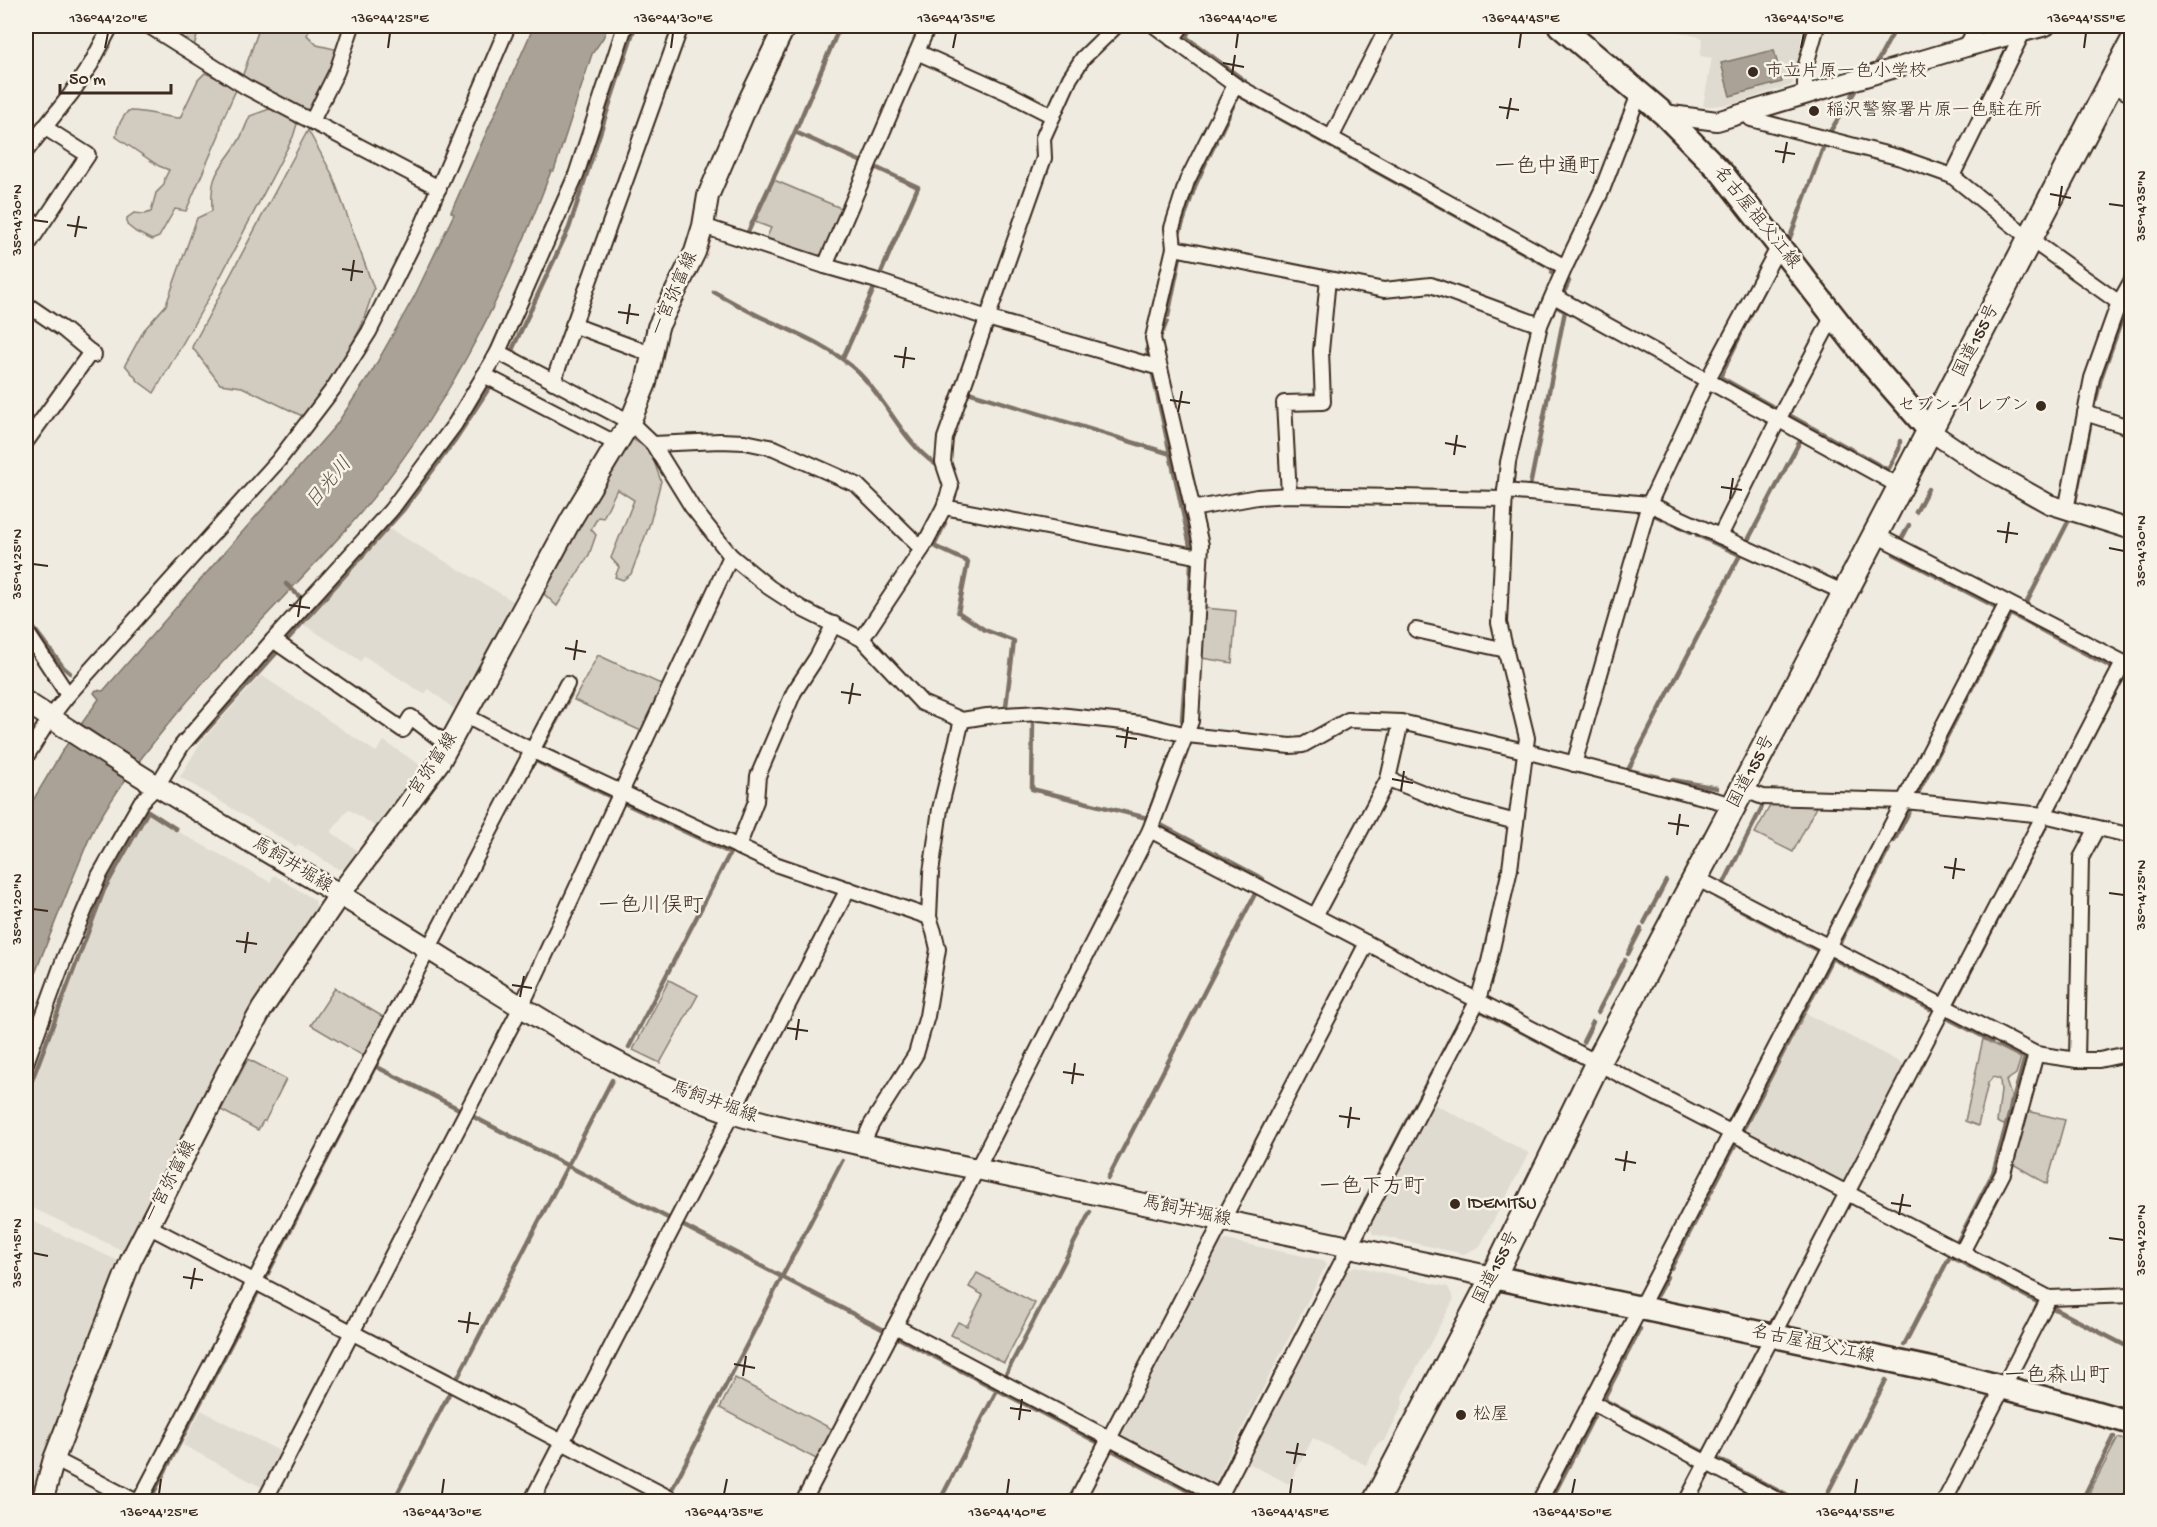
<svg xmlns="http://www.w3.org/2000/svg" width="2157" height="1527" viewBox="0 0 2157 1527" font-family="'Gochi Hand','Klee One',sans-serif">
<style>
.built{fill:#e0dbd0}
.green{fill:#d1cbc0;stroke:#867a6f;stroke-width:1.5}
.water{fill:#aaa296;stroke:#7e7266;stroke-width:1.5}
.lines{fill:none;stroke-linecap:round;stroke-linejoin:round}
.stream{stroke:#7e7266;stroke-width:4.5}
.minor-casing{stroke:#3b2a1e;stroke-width:18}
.tertiary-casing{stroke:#3b2a1e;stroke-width:22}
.secondary-casing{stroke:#3b2a1e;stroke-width:24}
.primary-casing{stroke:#3b2a1e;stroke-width:27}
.trunk-casing{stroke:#3b2a1e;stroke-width:28}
.minor{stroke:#f7f3e8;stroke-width:14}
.tertiary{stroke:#f7f3e8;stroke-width:18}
.secondary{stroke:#f7f3e8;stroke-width:20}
.primary{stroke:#f7f3e8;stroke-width:22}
.trunk{stroke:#f7f3e8;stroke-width:24}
.ticks{fill:none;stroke:#3b2a1e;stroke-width:2}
.poi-dot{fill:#3b2a1e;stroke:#f7f3e8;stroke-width:2}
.labels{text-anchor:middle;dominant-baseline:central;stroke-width:5;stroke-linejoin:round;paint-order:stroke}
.poi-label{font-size:18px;fill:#3b2a1e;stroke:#f7f3e8;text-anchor:start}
.street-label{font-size:18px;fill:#3b2a1e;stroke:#f7f3e8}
.water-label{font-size:20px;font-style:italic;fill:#625448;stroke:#f7f3e8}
.quarter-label{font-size:21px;fill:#3b2a1e;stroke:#f7f3e8}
.neatline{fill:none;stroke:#3b2a1e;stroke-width:2}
.ticks-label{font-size:15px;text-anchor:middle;fill:#3b2a1e}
</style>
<rect width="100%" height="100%" fill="#efebe0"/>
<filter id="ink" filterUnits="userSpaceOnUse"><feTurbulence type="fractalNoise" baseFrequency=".0167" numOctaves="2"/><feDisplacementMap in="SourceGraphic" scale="12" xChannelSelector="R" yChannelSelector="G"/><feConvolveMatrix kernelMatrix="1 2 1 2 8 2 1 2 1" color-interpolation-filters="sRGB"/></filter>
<g filter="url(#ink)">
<g class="built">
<path d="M1657,26H1810L1792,85L1732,104L1712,106H1703L1712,58L1700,56L1703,38Z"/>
<path d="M388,528L515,602L458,712L429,689L424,694L364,656L361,661L303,624Z"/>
<path d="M261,675L376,752L384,741L423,767L378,828L348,809L331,832L361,853L351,867L338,869L298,844L296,847L180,777L201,742Z"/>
<path d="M148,812L175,830L270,882L274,875L315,900L318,912L226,1055L140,1220L126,1252L26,1205V1103L106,891Z"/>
<path d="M1805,1013L1905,1065L1847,1179L1838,1181L1745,1132Z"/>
<path d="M1432,1103L1529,1153L1480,1246L1464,1254L1373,1234L1369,1226Z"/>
<path d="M26,1218L123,1263L45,1457L32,1502L26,1501Z"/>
<path d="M1226,1240L1323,1260L1326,1265L1213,1486L1123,1438L1121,1430L1217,1245Z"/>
<path d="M1355,1266L1448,1287L1454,1299L1402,1396L1403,1404L1385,1441L1378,1443L1366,1465L1313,1438L1289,1484L1246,1462L1346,1271Z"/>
<path d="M201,1410L283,1453L265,1489L183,1445Z"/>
</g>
<g class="green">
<path d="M156,26H200L194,46L188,47Z"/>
<path d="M260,26H311L307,35L317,45L339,50L311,117L241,80Z"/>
<path d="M205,73L222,80L236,90L222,121L219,135L186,211L175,209L159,237L152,240L136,232L127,225V218L134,213L144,214L151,212L156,193L164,185L165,178L169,170L159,166L116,137C117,126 121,119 128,111C146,110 162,117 180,118L198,80Z"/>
<path d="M272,108L285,114L297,124L293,137L214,289L154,393L139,382L125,365L144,330L166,305L197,218L212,211C210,171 219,172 238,142C243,134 246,124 250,116Z"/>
<path d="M308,130L332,174L374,289L361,327L330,385L308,415H300L242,387L220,384L192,347Z"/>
<path d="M774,180L843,209L825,252L816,257L766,239L771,228L755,222Z"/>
<path d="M631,438L650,450L661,481L650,523L631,574L623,580L615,577L619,567L611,558L634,500L617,489L603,518L598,517L591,529L596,535L589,555L557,606L543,593L560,557Z"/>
<path d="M1205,608L1236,611L1232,663L1202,658Z"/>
<path d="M598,655L663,685L641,731L574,700Z"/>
<path d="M1771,804L1817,805L1793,852L1755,833Z"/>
<path d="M669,980L698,995L660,1063L633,1050Z"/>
<path d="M335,988L385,1018L365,1057L311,1025Z"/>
<path d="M1983,1039L2021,1058L2016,1074L2006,1081L2011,1096L2006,1126L1997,1122L2001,1091L2000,1079L1993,1077L1988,1083L1978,1126L1965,1121Z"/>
<path d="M248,1059L286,1079L265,1121H263L258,1130L221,1110Z"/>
<path d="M2027,1111L2065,1120L2047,1184L2013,1164Z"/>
<path d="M977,1273L1035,1303L1004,1363L951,1335L958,1322L967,1326L983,1295L969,1287Z"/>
<path d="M735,1378L834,1430L818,1460L720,1408Z"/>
<path d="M2118,1438L2131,1442V1479L2119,1501H2085Z"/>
</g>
<g class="water">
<path d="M534,26H608L603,38L592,54L554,171H551C503,299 442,420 351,524C264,622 165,711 97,823C88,838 82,857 75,873C58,915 41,956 26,998V812L63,750L99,699L94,693L96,690L103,691L336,425L371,373L415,295L454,214L451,212Z"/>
<path d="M1774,50L1782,82L1730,96L1721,63Z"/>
</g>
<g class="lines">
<g class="stream">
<path d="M1170,26H1171"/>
<path d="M1191,26L1186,37L1245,81"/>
<path d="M1876,64L1897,26"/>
<path d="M795,132L860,161"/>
<path d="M1828,135L1855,91"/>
<path d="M1219,136L1238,95L1332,147"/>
<path d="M1337,150L1553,269L1552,273"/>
<path d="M1208,158L1216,142"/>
<path d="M877,168L918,187L880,275"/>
<path d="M1180,231L1195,186L1206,162"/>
<path d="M748,232L795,132L840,26"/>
<path d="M1788,243L1824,145"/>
<path d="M1565,290L1569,281"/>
<path d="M714,292C730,301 746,310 763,318C796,333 832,347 858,372C887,400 902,441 935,464"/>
<path d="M1168,316L1180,257"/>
<path d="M1747,322L1767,282"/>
<path d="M1163,331L1167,321"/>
<path d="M1741,334L1720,377L1775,408"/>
<path d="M1147,348L1149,359"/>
<path d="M522,358L512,350L569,228L635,26"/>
<path d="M843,358L875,286"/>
<path d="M1153,375L1191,550"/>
<path d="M968,392L1171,454"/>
<path d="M2096,400L2101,378L2121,322"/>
<path d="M1789,415L1888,470L1899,449L1900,441"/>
<path d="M1530,486L1565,311L1559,308"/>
<path d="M2075,502L2090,426"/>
<path d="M1916,512L1928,489"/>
<path d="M1654,515L1691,532"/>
<path d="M945,523L934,546L968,562L958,612L985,630L1014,641L1006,706"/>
<path d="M1901,540L1909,525"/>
<path d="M1747,542L1801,439"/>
<path d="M1895,552L1894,554L1996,607"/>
<path d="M286,584L300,597"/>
<path d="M2026,604L2068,522"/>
<path d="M2009,613L2111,667"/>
<path d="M26,618L64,668L70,673"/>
<path d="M1189,627L1191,561"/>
<path d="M287,640L404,509L455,440L491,385"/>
<path d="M1182,720L1188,639"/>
<path d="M1033,722L1032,789L1147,818L1172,752"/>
<path d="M196,742L279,650"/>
<path d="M543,746L572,692"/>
<path d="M531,766L536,761L611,797"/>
<path d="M1659,777L1628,770L1740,555L1697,535"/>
<path d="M1673,780L1717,788"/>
<path d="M1918,793L2010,614"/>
<path d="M624,803L730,853L629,1047"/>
<path d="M2054,810L2125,674"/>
<path d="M1161,825L1263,879L1262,880"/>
<path d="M1894,841L1910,810"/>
<path d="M1725,881L1762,807"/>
<path d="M1716,897L1817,950"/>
<path d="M1644,923L1666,881"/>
<path d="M1840,942L1889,849"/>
<path d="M1628,954L1641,929"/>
<path d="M1830,957L1930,1009"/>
<path d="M1953,1005L2047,824"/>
<path d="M1481,1011L1574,1059"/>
<path d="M1598,1012L1625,960"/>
<path d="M1945,1017L1992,1041"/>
<path d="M1583,1042L1593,1022"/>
<path d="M375,1066L461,1110"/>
<path d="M26,1096L104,890L148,811L176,829"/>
<path d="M472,1116L670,1219"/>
<path d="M1744,1128L1832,958"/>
<path d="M1108,1178L1256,892"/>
<path d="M1354,1222L1468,1004"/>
<path d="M682,1225L884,1330"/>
<path d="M1958,1241L1993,1173L2025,1057L2000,1045"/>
<path d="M1950,1256L2041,1304"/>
<path d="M1671,1268L1736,1144"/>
<path d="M265,1279L422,976"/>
<path d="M1657,1295L1667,1277"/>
<path d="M2053,1308L2132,1349"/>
<path d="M1304,1321L1309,1311"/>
<path d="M895,1336L1097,1442"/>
<path d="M1904,1345L1951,1254"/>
<path d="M1005,1376L1090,1212"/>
<path d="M1274,1377L1289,1349"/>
<path d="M457,1379L612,1080"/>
<path d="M1605,1397L1606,1401L1703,1452"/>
<path d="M1604,1398L1640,1329"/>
<path d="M2131,1403H2132"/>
<path d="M1256,1412L1270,1385"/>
<path d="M1112,1450L1209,1502"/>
<path d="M1718,1459L1799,1502"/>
<path d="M1218,1484L1251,1421"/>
<path d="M671,1491L842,1161"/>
<path d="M150,1500L258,1292"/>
<path d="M393,1502L451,1390"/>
<path d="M939,1502L998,1388"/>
<path d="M1550,1502L1594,1416"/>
<path d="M1823,1502L1886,1380"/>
<path d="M2081,1502L2114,1437"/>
</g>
<defs>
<g id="minor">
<path d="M149,26L246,87L439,188"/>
<path d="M1155,26L1235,85L1565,267"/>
<path d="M1172,39L1182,26"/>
<path d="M1966,47L1977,26"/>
<path d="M917,52L1006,92L1053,116"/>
<path d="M2110,84L2132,95"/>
<path d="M1805,95V68L1817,26"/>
<path d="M1747,113L1751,119L1901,158L1952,176L2030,239L2132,312"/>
<path d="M312,121L337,71L352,26"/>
<path d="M1331,138L1388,26"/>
<path d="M26,151L71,94L91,64L111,26"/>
<path d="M1952,176L2023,32"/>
<path d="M26,217L40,226"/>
<path d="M703,226L825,266L874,280L987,318L1160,368"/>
<path d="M26,248L88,155L44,127"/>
<path d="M1174,248L1384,290L1431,285L1540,325"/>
<path d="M825,266L928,26"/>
<path d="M1554,296L1901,487"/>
<path d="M26,304L64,330L94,355"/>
<path d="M573,325L651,354"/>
<path d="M498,352L630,422L653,444L692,507L731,556L770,588L804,610L862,639L922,703L962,720L987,716L1040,713L1142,724L1187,735L1290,746L1303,745L1348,720L1401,722L1525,751L1734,805"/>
<path d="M484,375L617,444"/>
<path d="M553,382L681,26"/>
<path d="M2085,413L2132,428"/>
<path d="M26,442L91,352"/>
<path d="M653,444L720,441L745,442L774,448L857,485L922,549"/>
<path d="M1505,491L1649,504L1845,593"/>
<path d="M1289,495L1284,403L1323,402L1321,351L1328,279"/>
<path d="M944,507L1200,557"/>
<path d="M1192,509L1257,497L1289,495L1505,499"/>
<path d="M2066,510L2092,378L2118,305L2132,280"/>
<path d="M1876,535L2132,667"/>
<path d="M1720,536L1778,420L1833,316"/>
<path d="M1416,630L1506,650"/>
<path d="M26,631L68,695"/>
<path d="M862,639L922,549L944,507L951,486L943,462L945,438L1044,158L1043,138L1070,78L1083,58L1116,26"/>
<path d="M273,640L403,730L411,717L449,746"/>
<path d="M466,716L531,750L775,864L929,917"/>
<path d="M26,757L50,718L68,695L278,461L333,389L369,332L423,224L508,26"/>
<path d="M1574,764L1649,504L1707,381L1779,246"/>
<path d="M1388,779L1459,807L1516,822"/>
<path d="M1742,789L1763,797L1905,801L2044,815L2132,836"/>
<path d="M1150,830L2049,1298L2132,1295"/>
<path d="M738,847L756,801L758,776L794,692L817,657L834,624"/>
<path d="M1696,878L2036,1054L2077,1060H2099L2132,1053"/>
<path d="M1315,916L1388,779L1401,722"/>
<path d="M2077,1060L2081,858L2097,828"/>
<path d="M26,1063L64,959L99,876L141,802L157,786L182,745L273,640L391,510L455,424L498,352L576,175L625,26"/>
<path d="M862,1145L871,1125L916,1054L927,1016L938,949L934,932L929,917L931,873L940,809L962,720"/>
<path d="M148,1226L677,1502"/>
<path d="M1962,1252L2003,1173L2036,1054"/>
<path d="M895,1326L1230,1502"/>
<path d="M1591,1402L1781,1502"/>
<path d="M54,1459L137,1502"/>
<path d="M139,1502L567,684"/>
<path d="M264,1502L521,1007L731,556"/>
<path d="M531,1502L848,889"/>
<path d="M803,1502L977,1169L1150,830L1191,721L1201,545L1153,338L1174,248L1172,228L1187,181L1235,85"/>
<path d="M1076,1502L1367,943"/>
<path d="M1217,1502L1478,1000L1489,962L1510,869L1527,738L1499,623L1505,491L1508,462L1540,325L1565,267L1602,190L1639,94"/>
<path d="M1539,1502L2007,603"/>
<path d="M1686,1502L2123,663"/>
<path d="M1944,1502L2049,1298"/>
</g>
<g id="tertiary">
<path d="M1664,114L1717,121L1966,47L2046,26"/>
<path d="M1930,431L1983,467L2049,504L2132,530"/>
</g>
<g id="secondary">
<path d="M26,702C70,730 114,760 159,787C233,833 310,876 385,922C497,990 607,1069 732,1113C774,1127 819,1135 862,1145L1493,1277"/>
<path d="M42,1502L54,1459L131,1260L233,1061L262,1009L340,894L440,761L571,520L630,422L646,383L658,327L695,252L703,226L708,196L750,98L785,26"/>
</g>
<g id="primary">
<path d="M1560,26L1664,114L1722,173L1867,359L1930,431"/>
<path d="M1493,1277L1941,1371L2059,1402L2132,1423"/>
</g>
<path id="trunk" d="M1375,1502L1493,1277L1598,1062L1734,805L2132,43"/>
</defs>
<use href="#minor" class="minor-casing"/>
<use href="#tertiary" class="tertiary-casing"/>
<use href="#secondary" class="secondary-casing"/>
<use href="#primary" class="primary-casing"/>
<use href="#trunk" class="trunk-casing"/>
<use href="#minor" class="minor"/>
<use href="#tertiary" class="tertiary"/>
<use href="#secondary" class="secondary"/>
<use href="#primary" class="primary"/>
<use href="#trunk" class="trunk"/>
</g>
</g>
<path class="ticks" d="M105,48L108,33M388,48L390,33M671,48L673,33M953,48L956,33M1236,48L1238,33M1519,48L1521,33M1801,48L1804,33M2084,48L2086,33M1223,63L1244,67M1232,75L1235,55M1499,107L1519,110M1507,119L1511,98M1775,151L1795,154M1783,163L1787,142M2050,194L2071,198M2109,204L2124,206M2059,206L2062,186M33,220L48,222M67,225L87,228M75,237L79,216M342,269L363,272M351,281L354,260M618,312L639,315M627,324L630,304M894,356L915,359M903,368L906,347M1170,400L1190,403M1178,412L1182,391M1445,443L1466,447M1454,455L1457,435M1721,487L1742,490M1730,499L1733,478M1997,531L2018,534M2006,543L2009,522M2109,548L2124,551M33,564L48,566M289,605L310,608M298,617L301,596M565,648L586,652M574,660L577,640M841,692L861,695M849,704L853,683M1116,736L1137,739M1125,748L1128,727M1392,779L1413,783M1401,791L1404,771M1668,823L1689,826M1677,835L1680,814M1944,867L1965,870M1953,879L1956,858M2109,893L2124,895M33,909L48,911M236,941L257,944M245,953L248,932M512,985L532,988M520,997L524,976M787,1028L808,1031M796,1040L799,1019M1063,1072L1084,1075M1072,1084L1075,1063M1339,1116L1360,1119M1348,1128L1351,1107M1615,1159L1636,1163M1624,1171L1627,1151M1891,1203L1911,1206M1899,1215L1903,1194M2109,1238L2124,1240M33,1253L48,1256M183,1277L203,1280M191,1289L195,1268M458,1321L479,1324M467,1333L470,1312M734,1364L755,1368M743,1376L746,1356M1010,1408L1031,1411M1019,1420L1022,1399M1286,1452L1306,1455M1294,1464L1298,1443M159,1494L161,1479M442,1494L444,1479M724,1494L727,1479M1007,1494L1009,1479M1290,1494L1292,1479M1572,1494L1575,1479M1855,1494L1857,1479"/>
<g class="poi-dot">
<circle cx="1753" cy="72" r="6"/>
<circle cx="1814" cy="111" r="6"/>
<circle cx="2041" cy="406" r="6"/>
<circle cx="1455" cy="1204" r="6"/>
<circle cx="1461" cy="1415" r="6"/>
</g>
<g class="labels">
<g class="poi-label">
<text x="1765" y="72">市立片原一色小学校</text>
<text x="1826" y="111">稲沢警察署片原一色駐在所</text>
<text x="2029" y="406" text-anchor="end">セブン-イレブン</text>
<text x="1467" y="1204">IDEMITSU</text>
<text x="1473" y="1415">松屋</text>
</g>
<g class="street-label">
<text transform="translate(1756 218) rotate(51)">名古屋祖父江線</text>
<text transform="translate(675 294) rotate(-66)">一宮弥富線</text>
<text transform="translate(1977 341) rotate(-63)">国道155号</text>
<text transform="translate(429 772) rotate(-56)">一宮弥富線</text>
<text transform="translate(1752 772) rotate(-62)">国道155号</text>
<text transform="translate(292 866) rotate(31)">馬飼井堀線</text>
<text transform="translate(714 1103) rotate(20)">馬飼井堀線</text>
<text transform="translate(171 1182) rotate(-62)">一宮弥富線</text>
<text transform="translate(1187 1212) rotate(12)">馬飼井堀線</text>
<text transform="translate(1497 1268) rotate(-63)">国道155号</text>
<text transform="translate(1813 1345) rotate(12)">名古屋祖父江線</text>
</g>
<g class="water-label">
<text transform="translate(330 484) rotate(-50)">日光川</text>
</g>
<g class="quarter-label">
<text x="1547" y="168">一色中通町</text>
<text x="651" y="907">一色川俣町</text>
<text x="1372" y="1188">一色下方町</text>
<text x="2057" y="1377">一色森山町</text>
</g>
</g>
<rect width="2157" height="1527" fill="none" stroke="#f7f3e8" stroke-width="66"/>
<path d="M60 84v9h111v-9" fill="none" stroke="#3b2a1e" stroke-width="3"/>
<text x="69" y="84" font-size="18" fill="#3b2a1e" stroke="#f7f3e8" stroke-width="4.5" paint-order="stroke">50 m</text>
<rect x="33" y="33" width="2091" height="1461" class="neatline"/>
<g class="ticks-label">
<text x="108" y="22">136°44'20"E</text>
<text x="390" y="22">136°44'25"E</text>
<text x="673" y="22">136°44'30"E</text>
<text x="956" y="22">136°44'35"E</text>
<text x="1238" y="22">136°44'40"E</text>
<text x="1521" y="22">136°44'45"E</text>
<text x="1804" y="22">136°44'50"E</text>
<text x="2086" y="22">136°44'55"E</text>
<text transform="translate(2140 206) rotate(-90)" y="5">35°14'35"N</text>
<text transform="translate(16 220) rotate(-90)" y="5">35°14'30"N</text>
<text transform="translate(2140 551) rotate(-90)" y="5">35°14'30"N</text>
<text transform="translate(16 564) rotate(-90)" y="5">35°14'25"N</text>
<text transform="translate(2140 895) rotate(-90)" y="5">35°14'25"N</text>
<text transform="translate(16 909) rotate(-90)" y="5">35°14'20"N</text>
<text transform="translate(2140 1240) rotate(-90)" y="5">35°14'20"N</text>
<text transform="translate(16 1253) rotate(-90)" y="5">35°14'15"N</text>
<text x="159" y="1516">136°44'25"E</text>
<text x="442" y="1516">136°44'30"E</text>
<text x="724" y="1516">136°44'35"E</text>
<text x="1007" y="1516">136°44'40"E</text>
<text x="1290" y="1516">136°44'45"E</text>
<text x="1572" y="1516">136°44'50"E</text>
<text x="1855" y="1516">136°44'55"E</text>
</g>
</svg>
